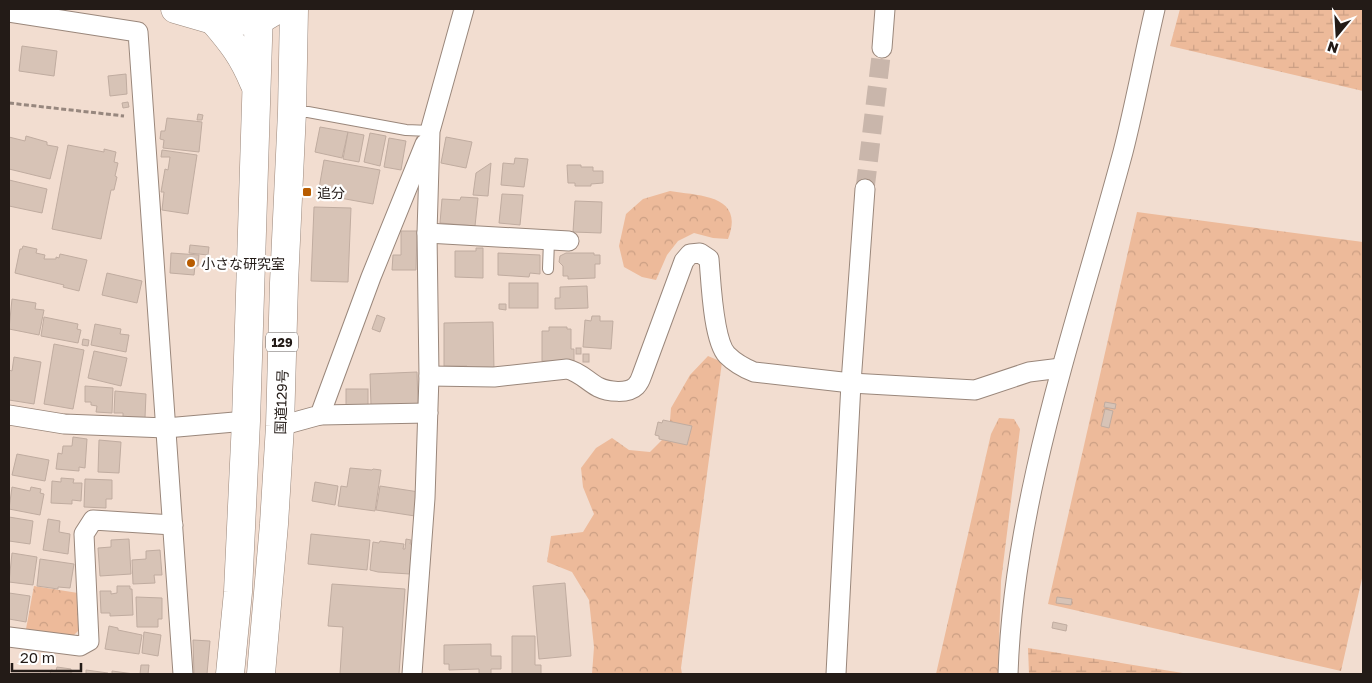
<svg xmlns="http://www.w3.org/2000/svg" width="1372" height="683" viewBox="0 0 1372 683" font-family="'Golos Text','Noto Sans JP',sans-serif">
<style>
.forest{fill:url(#forest-crowns)}
.wetland{fill:url(#wetland-marsh)}
.building{fill:#d7c3b6;stroke:#c0aca0}
.lines{fill:none;stroke-linecap:round;stroke-linejoin:round}
.street-tunnel{stroke:#c9b6ab;stroke-width:19;stroke-dasharray:19 9;stroke-linecap:butt}
.lane-casing{stroke:#9a877b;stroke-width:12}
.street-casing{stroke:#9a877b;stroke-width:21}
.highway-casing{stroke:#9a877b;stroke-width:29}
.path{stroke:#97877e;stroke-width:3;stroke-dasharray:5 2.5;stroke-linecap:butt}
.lane{stroke:#fff;stroke-width:10}
.street{stroke:#fff;stroke-width:19}
.highway{stroke:#fff;stroke-width:28}
.poi-dot{fill:#b85c00;stroke:#fff;stroke-width:2}
.labels{text-anchor:middle;dominant-baseline:central;stroke-width:4.5;stroke-linejoin:round;paint-order:stroke}
.shield{fill:#fff;stroke:#655f5d;stroke-width:1}
.shield-label{font-size:12px;font-weight:bold;fill:#231b17}
.poi-label{font-size:14px;fill:#231b17;stroke:#fff;text-anchor:start}
.street-label{font-size:14px;fill:#231b17;stroke:#fff}
</style>
<defs>
<pattern id="forest-crowns" width="20" height="18" patternUnits="userSpaceOnUse" patternTransform="scale(1.25)"><rect width="20" height="18" fill="#edba9a"/><path d="M2 6a3 3 0 1 1 6 0M12 15a3 3 0 1 1 6 0" fill="none" stroke="#cb9f84"/></pattern>
<pattern id="wetland-marsh" width="20" height="14" patternUnits="userSpaceOnUse" patternTransform="scale(1.25)"><rect width="20" height="14" fill="#edba9a"/><path d="M1 5h8M5 5V1M11 12h8M15 12V8" fill="none" stroke="#cb9f84"/></pattern>
</defs>
<rect width="100%" height="100%" fill="#f2ddd0"/>
<g class="forest">
<path d="M670,191C701,196 745,195 728,239L713,238L694,233L678,241L667,255L656,280L642,277L624,267L619,246L626,214L643,199Z"/>
<path d="M1137,212L1363,242V574L1341,671L1048,604Z"/>
<path d="M708,356L722,362L681,668L682,674H592L594,647L589,600L572,572L547,562L551,536L583,532L594,514L583,487L581,468L596,448L612,438L629,450L650,452L669,433L671,408L690,375Z"/>
<path d="M999,418L1014,419L1020,429L1001,581L998,674H936L991,434Z"/>
<path d="M34,586L78,593L80,629L73,636L26,629Z"/>
</g>
<g class="wetland">
<path d="M1180,9H1363V91L1170,46Z"/>
<path d="M1028,648L1189,674H1029Z"/>
</g>
<g class="building">
<path d="M22,46L57,51L54,76L19,71Z"/>
<path d="M126,74L127,94L110,96L108,76Z"/>
<path d="M128,102L129,107L123,108L122,103Z"/>
<path d="M198,114L203,115L202,120H197Z"/>
<path d="M167,118L202,122L199,152L163,148L164,140L160,139L161,131H165Z"/>
<path d="M320,127L348,132L342,158L315,152Z"/>
<path d="M348,132L364,135L359,162L343,159Z"/>
<path d="M370,133L386,136L380,166L364,162Z"/>
<path d="M26,136L47,142V145L58,147L50,179L9,169V137L25,141Z"/>
<path d="M446,137L472,142L466,168L441,163Z"/>
<path d="M389,138L406,141L401,170L384,167Z"/>
<path d="M68,145L104,152V149L116,152L114,162L118,163L115,176L117,177L114,190H111L101,239L52,229Z"/>
<path d="M162,150L197,155L188,214L162,210L164,192H161L165,169L168,170L170,157H161Z"/>
<path d="M515,158L528,159L524,187L501,185L503,163L514,164Z"/>
<path d="M324,160L380,170L373,204L318,194Z"/>
<path d="M491,163L488,196L473,195L476,173Z"/>
<path d="M567,165H581V167H593V171H603V183L591,184V186H575V183H568Z"/>
<path d="M9,180L47,189L42,213L9,206Z"/>
<path d="M502,194L523,195L520,225L499,223Z"/>
<path d="M461,197L478,198L475,226L440,223L442,199L460,200Z"/>
<path d="M575,201L602,202L601,233L573,232Z"/>
<path d="M314,207L351,208L348,282L311,281Z"/>
<path d="M401,231H417L416,270H392L393,255H401Z"/>
<path d="M190,245L209,247L208,255L189,253Z"/>
<path d="M23,246L37,249L36,253L45,255L44,259H56V257L59,258L60,254L87,260L79,291L63,287L64,285L15,273L20,249H22Z"/>
<path d="M476,248H483V278L455,277V251H476Z"/>
<path d="M171,253L199,255L198,266H195L194,275L170,273Z"/>
<path d="M498,253L540,255V274L530,273L529,277L498,275Z"/>
<path d="M566,253H594V255H600V264H595V278L568,279V276H563V266L559,262L560,256Z"/>
<path d="M107,273L142,281L137,303L102,295Z"/>
<rect x="509" y="283" width="29" height="25"/>
<path d="M587,286L588,308L555,309V298H560V287Z"/>
<path d="M12,299L36,303L35,309L44,310L39,335L9,329Z"/>
<path d="M499,304H506V310L499,309Z"/>
<path d="M377,315L385,318L380,332L372,329Z"/>
<path d="M592,316H600V321H613L611,349L583,347L585,320L591,321Z"/>
<path d="M44,317L78,324L77,329L81,330L78,343L41,336Z"/>
<path d="M493,322L494,370L467,371V366H444V323Z"/>
<path d="M95,324L121,329L120,334L129,335L126,352L91,345Z"/>
<path d="M549,327H567V329H571V349H574V366L552,361H542V331H549Z"/>
<path d="M83,339L89,340L88,346L82,345Z"/>
<path d="M54,344L84,350L73,409L44,404Z"/>
<rect x="576" y="348" width="5" height="6"/>
<path d="M94,351L127,358L121,386L88,378Z"/>
<rect x="583" y="354" width="6" height="8"/>
<path d="M14,357L41,362L34,404L9,400V370L12,371Z"/>
<path d="M417,372L418,404L371,406L370,374Z"/>
<path d="M85,386L113,388L112,413L96,412L97,406L91,405V402H85Z"/>
<rect x="346" y="389" width="22" height="20"/>
<path d="M115,391L146,394L145,418L123,417V413H114Z"/>
<path d="M1105,402L1116,404L1115,409L1104,407Z"/>
<path d="M1105,409L1113,411L1109,428L1101,426Z"/>
<path d="M663,420L692,426L687,445L659,439V436L655,435L658,422L662,423Z"/>
<path d="M73,437L87,439L85,468L79,467V471L56,469L58,453L62,454L63,446H72Z"/>
<path d="M99,440L121,442L119,473L98,472Z"/>
<path d="M17,454L49,460L45,481L12,475Z"/>
<path d="M350,468L372,470L373,469L381,470L375,511L338,506L341,486L347,487Z"/>
<path d="M61,478L74,479L73,483H82L81,501L72,500V504L51,503L52,481L61,482Z"/>
<path d="M85,479L112,480V499H106V508L84,507Z"/>
<path d="M315,482L338,486L335,505L312,501Z"/>
<path d="M380,486L419,492L415,516L376,510Z"/>
<path d="M12,487L30,491L31,487L41,489L40,493L44,494L40,515L9,509Z"/>
<path d="M9,517L33,521L30,544L9,541Z"/>
<path d="M48,519L60,521L59,532L70,534L68,554L43,550Z"/>
<path d="M311,534L370,540L367,570L308,564Z"/>
<path d="M129,539L131,574L100,576L98,548L111,547V540Z"/>
<path d="M406,539L411,540L410,544H413L410,574L378,572L370,570L373,542L379,543L380,541L404,544L403,549H405Z"/>
<path d="M160,550L162,575H154L155,583L133,584L132,560L146,559V551Z"/>
<path d="M12,553L37,557L33,585L9,582Z"/>
<path d="M40,559L74,564L70,588L58,587V589L37,586Z"/>
<path d="M565,583L571,656L539,659L533,586Z"/>
<path d="M332,584L405,589L399,674H340L343,627L328,626Z"/>
<path d="M117,586H130V589H132L133,615L110,616V613H101L100,591H111V594L117,593Z"/>
<path d="M9,593L30,596L26,622L9,619Z"/>
<path d="M136,597L162,598V619H158V627H137Z"/>
<path d="M1057,597L1072,599L1071,605L1056,603Z"/>
<path d="M1053,622L1067,625L1066,631L1052,628Z"/>
<path d="M109,626L118,628V630L142,635L139,654L105,649Z"/>
<path d="M144,632L161,635L158,656L142,653Z"/>
<path d="M512,636H535V665H541V674H512Z"/>
<path d="M193,640L210,641L207,674H194Z"/>
<path d="M491,644V656H501V669H491V674H479V669L449,670V664H444V645Z"/>
<path d="M141,665H149L148,674H140Z"/>
<path d="M57,667L71,669V673L75,674H50L51,670L56,671Z"/>
<path d="M86,670L108,673V674H86Z"/>
<path d="M112,671L134,674H112Z"/>
</g>
<g class="lines">
<path class="street-tunnel" d="M865,189L882,48"/>
<defs>
<g id="lane">
<path d="M293,112H308L406,130L430,131"/>
<path d="M548,269L549,240"/>
</g>
<g id="street">
<path d="M9,12L138,32L183,674"/>
<path d="M882,48L885,9"/>
<path d="M427,233L569,241"/>
<path d="M429,376L494,377L567,369C580,372 587,381 598,387C608,392 628,394 636,386C639,383 641,378 642,375L684,261L690,254L700,253L709,259C711,281 713,340 727,355C735,363 744,368 754,372L851,383L975,390L1029,372L1061,368"/>
<path d="M9,415L64,424L166,428L246,421"/>
<path d="M320,415L428,413"/>
<path d="M280,426L320,415L371,277L425,144"/>
<path d="M9,637L80,646L89,641L84,534L93,520L173,525"/>
<path d="M412,674L425,498L429,376L427,233L430,131L464,9"/>
<path d="M836,674L851,383L865,189"/>
<path d="M1008,674C1014,495 1077,324 1123,152C1135,105 1144,56 1155,9"/>
</g>
<g id="highway">
<path d="M175,9L213,20L258,21L273,12"/>
<path d="M213,20C232,42 243,56 254,83"/>
<path d="M230,674L238,592L246,421L259,9"/>
<path d="M261,674L274,524L280,426L284,283L292,112L294,9"/>
</g>
</defs>
<use href="#lane" class="lane-casing"/>
<use href="#street" class="street-casing"/>
<use href="#highway" class="highway-casing"/>
<path class="path" d="M9,103L124,116"/>
<use href="#lane" class="lane"/>
<use href="#street" class="street"/>
<use href="#highway" class="highway"/>
</g>
<g class="poi-dot">
<rect x="302" y="187" width="10" height="10" rx="2.5"/>
<circle cx="191" cy="263" r="5"/>
</g>
<g class="labels">
<rect class="shield" x="266" y="332.5" width="32" height="19" rx="4"/>
<g class="shield-label">
<text x="282" y="342">129</text>
</g>
<g class="poi-label">
<text x="317" y="192">追分</text>
<text x="201" y="263">小さな研究室</text>
</g>
<g class="street-label">
<text transform="translate(281 402) rotate(-88)">国道129号</text>
</g>
</g>
<rect width="1372" height="683" fill="none" stroke="#231b17" stroke-width="20"/>
<g transform="translate(1337 35) rotate(198)" stroke="#ffffff" stroke-width="4" paint-order="stroke">
<path d="M0-4L9 19L0 12L-9 19Z" fill="#231b17"/>
<text y="-8" font-size="14" font-weight="bold" text-anchor="middle" fill="#231b17">N</text>
</g>
<path d="M12 663v8h69v-8" fill="none" stroke="#231b17" stroke-width="2.5"/>
<text x="20" y="663" font-size="15" fill="#231b17" stroke="#ffffff" stroke-width="4" paint-order="stroke">20 m</text>
</svg>
